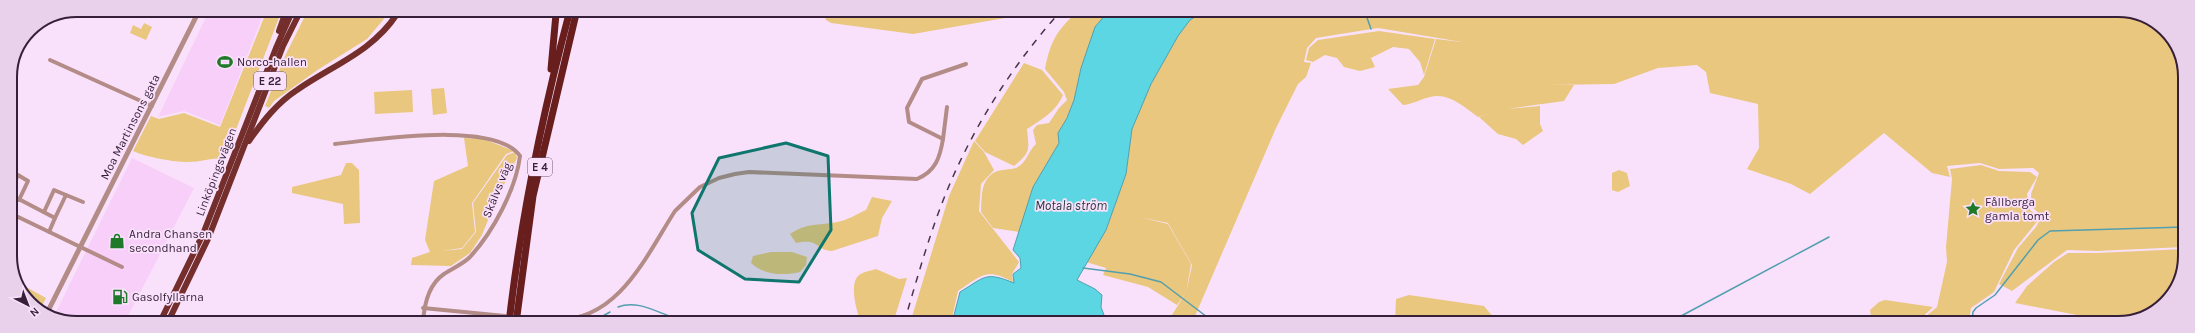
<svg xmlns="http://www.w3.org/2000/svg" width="2195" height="333" viewBox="0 0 2195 333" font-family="Karla,sans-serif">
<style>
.built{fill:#f7cff9}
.green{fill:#e9c77e;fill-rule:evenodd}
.water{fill:#5cd6e2;stroke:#519faf}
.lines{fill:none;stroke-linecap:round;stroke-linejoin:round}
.stream{stroke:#519faf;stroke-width:1.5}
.minor{stroke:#b38c88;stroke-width:4}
.tertiary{stroke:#b38c88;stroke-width:5}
.trunk{stroke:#742e2c;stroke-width:6}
.motorway{stroke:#691e1e;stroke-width:7}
.rail{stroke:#4a334c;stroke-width:1.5;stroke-dasharray:7 7;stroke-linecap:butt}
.marked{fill:#0f766e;fill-opacity:0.2;stroke:#0f766e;stroke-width:3;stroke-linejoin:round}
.labels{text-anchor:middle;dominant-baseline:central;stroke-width:3.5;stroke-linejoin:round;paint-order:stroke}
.shield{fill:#fae1fb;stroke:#715972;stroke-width:1}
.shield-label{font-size:11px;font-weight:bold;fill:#361f38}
.poi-label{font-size:12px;fill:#361f38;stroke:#fae1fb;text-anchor:start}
.street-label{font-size:12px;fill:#361f38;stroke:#fae1fb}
.water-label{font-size:13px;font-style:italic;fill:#1e3437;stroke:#fae1fb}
.rim{fill:none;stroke:#361f38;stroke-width:2}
</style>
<rect width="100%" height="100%" fill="#fae1fb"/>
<g class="built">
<path d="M207,15H263L220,125L184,111L158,117Z"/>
<path d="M132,158L194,188L125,322H68L54,316Z"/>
</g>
<g class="green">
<path d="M2127,11L2162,27L2184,64V247L2097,251L2067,250L2012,291L1999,284L2018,248L2036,227L2042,216L2032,207L2031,194L2039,173L2033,168L1999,169L1980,163L1947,166L1950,177L1932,173L1884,133L1810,194L1791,184L1747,169L1759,148L1758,104L1710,93L1706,72L1697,65L1658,68L1614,84L1548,85H1574L1564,101L1507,109L1540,106V124L1543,131L1523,145L1516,139L1498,134L1479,117L1491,113L1478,117C1464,107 1448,92 1430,97C1420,99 1414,104 1403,105L1388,89L1418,85L1424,77L1436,39L1462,42L1378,28L1316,38L1307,48L1304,62L1311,63L1306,77L1298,84L1276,128L1192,323H1167L1185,294L1177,305L1148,287L1103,275L1106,268L1086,262L1106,230L1126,174L1132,129L1151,84L1178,36L1190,20L1201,13ZM1139,217L1168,223L1192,265L1186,293L1191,264L1168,224Z"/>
<path d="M824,13H1034L913,34L831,23L826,20Z"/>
<path d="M1076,13H1107L1095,27L1081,68L1074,100L1067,118L1058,133L1059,143L1033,187L1019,232L993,228L981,212C982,198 980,180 995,172C1001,169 1010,170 1016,168C1027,163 1028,151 1036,144L1033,130L1037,125L1049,123L1059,108L1067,100L1064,92L1045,69C1050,43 1056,31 1076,13Z"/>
<path d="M306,14H388L367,39L319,69L274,101L269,108L265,106L286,54Z"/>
<path d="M265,15H280L225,158C211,158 200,162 188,162C173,162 146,157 133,151L151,116L159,119L184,113L220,127Z"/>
<path d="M144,23L152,27L146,40L130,33L133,25L141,29Z"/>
<path d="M1379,31L1435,39L1424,75L1420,62L1409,49L1393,47L1371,58L1375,67L1360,71L1344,67L1337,58L1325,55L1313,62L1306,60L1309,48L1318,40Z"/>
<path d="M1024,63L1042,70L1063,95C1055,113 1042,119 1027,129C1029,150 1031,152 1014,166L985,152L975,141Z"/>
<path d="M444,88L447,113L433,115L431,89Z"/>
<path d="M412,90L413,112L375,114L374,92Z"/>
<path d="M464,138L484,139L514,151L506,154L472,203L475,232L462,248L441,251L462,249L476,232L473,203L507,155L515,152L517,158L494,205L482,235L470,253L451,266L411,265L412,258L430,252L425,240L434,181L468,166Z"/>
<path d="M974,141L984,152L994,170L981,184L979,211L1019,262L1012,274L1013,282C986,267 981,276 958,291L951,323H910L949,196Z"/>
<path d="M346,163H352L359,170L360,223L344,224L343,204L292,193V187L341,175Z"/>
<path d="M1981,165L1999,171L2030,172L2037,177L2027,194L2030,210L2040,218L2014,250L1994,292L1971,308L1969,323H1918L1937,307L1947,262L1946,247L1952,179L1950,169Z"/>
<path d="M1619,170L1627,173L1630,186L1618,192L1612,190V173Z"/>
<path d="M872,197L892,201L882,218L878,236L832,251C815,250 820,238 796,243L790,234C808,222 817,226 837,222C846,221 857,214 866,210Z"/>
<path d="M2184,249V265L2162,306L2118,323L2015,303L2027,286L2054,262L2068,253H2096Z"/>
<path d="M771,252H792L807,257L806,265L800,272C783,276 764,275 751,263L753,256Z"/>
<path d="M876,269L899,279L907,278L893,323H861C857,312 849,285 858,276C862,272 870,271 876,269Z"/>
<path d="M17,282L46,298L40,310L33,306Z"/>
<path d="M1409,295L1484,306L1493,317L1494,323H1395L1396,299Z"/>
<path d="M1885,300L1933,307L1916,323H1872L1870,310L1879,302Z"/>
</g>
<path class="water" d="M1107,13H1201L1190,20L1178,36L1151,84L1132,129L1126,174L1106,230L1077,280L1095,289L1102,295L1101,307L1107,323H975V318L968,317L963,323H952L960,292C985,277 985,271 1014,283L1013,274L1021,268L1020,258L1013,250L1033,187L1059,143L1058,133L1067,118L1074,100L1081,68L1095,27Z"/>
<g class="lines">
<g class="stream">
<path d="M1365,12L1371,29"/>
<path d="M1083,268L1130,274L1161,282L1215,323"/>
<path d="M618,307C635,300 653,310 669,316"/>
<path d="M590,323L610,312"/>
<path d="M1668,323L1829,237"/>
<path d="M1972,323L1973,312L1976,308L1995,295L2038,240L2050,231L2184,227"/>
</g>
<g class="minor">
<path d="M50,60L152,106"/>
<path d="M947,107L943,139L909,122L907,108L922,79L966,64"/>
<path d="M335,144C375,140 495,120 520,156C516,189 493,232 470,257C463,264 453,268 444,274C429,284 424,305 423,323"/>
<path d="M11,189L18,175L28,181L19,200"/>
<path d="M11,195L55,218L49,232"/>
<path d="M66,195L83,202"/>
<path d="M44,212L54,190L66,195L55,218"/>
<path d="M12,214L122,267"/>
<path d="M423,308L505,316"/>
<path d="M520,317C532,318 545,321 557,320C619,320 646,256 675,211L700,187L719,178L735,174L749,172L917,179C936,171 940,157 943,139"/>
</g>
<path class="tertiary" d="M47,313L197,15"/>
<g class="trunk">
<path d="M279,31L285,14"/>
<path d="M249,141C263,121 277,103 297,90C333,65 372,52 397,14"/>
<path d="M160,322L203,234L276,48L291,14"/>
<path d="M168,322L208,239L283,46L299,14"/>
</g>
<g class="motorway">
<path d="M551,69L556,14"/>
<path d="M509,323C521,217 542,116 569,14"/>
<path d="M516,323L533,196L576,14"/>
</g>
<path class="rail" d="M904,323C917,279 929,235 946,193C973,127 1012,66 1059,13"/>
</g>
<path class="marked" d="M786,143L828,156L831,230L799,282L745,279L698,250L692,213L719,158Z"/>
<defs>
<symbol id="stadium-bare" viewBox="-9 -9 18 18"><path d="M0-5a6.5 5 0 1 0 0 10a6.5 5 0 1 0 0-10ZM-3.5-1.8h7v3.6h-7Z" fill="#1e7928" stroke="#fae1fb" stroke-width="2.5" paint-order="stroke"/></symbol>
<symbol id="sight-bare" viewBox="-9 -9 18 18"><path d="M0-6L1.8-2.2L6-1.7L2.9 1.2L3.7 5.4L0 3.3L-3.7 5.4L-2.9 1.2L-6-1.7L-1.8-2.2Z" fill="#1e7928" stroke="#fae1fb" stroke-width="2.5" paint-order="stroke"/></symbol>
<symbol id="shop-bare" viewBox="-9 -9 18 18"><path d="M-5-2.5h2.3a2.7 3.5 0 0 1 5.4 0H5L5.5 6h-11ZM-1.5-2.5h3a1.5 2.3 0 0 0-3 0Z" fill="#1e7928" stroke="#fae1fb" stroke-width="2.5" paint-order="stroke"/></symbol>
<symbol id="fuel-bare" viewBox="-9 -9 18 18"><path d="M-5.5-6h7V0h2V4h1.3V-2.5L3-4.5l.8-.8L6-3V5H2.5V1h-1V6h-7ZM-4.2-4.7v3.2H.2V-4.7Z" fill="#1e7928" stroke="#fae1fb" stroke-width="2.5" paint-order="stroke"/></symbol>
</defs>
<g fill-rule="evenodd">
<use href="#stadium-bare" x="214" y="51" width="22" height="22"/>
<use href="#sight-bare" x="1962" y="198" width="22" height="22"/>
<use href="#shop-bare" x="106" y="230" width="22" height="22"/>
<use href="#fuel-bare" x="109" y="286" width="22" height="22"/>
</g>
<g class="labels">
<g class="shield">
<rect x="254" y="72" width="32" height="18" rx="3"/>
<rect x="528" y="158" width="24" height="18" rx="3"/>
</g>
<g class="shield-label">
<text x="270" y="81">E 22</text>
<text x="540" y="167">E 4</text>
</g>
<g class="poi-label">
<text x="237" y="62">Norco-hallen</text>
<text x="1985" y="202">Fållberga<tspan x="1985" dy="14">gamla tomt</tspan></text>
<text x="129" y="234">Andra Chansen<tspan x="129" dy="14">secondhand</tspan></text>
<text x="132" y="297">Gasolfyllarna</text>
</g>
<g class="street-label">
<text transform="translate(130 127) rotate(-63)">Moa Martinsons gata</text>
<text transform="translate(216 172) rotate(-69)">Linköpingsvägen</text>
<text transform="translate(497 190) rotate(-68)">Skälvs väg</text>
</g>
<g class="water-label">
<text x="1071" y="205">Motala ström</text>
</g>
</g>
<path d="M0 0H2195V333H0ZM77 17H2118A60 60 0 0 1 2178 77V256A60 60 0 0 1 2118 316H77A60 60 0 0 1 17 256V77A60 60 0 0 1 77 17Z" fill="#ead1eb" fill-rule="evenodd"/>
<path class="rim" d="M77 17H2118A60 60 0 0 1 2178 77V256A60 60 0 0 1 2118 316H77A60 60 0 0 1 17 256V77A60 60 0 0 1 77 17Z"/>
<g transform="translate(28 305) rotate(138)" stroke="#fae1fb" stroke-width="3" paint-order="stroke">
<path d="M0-3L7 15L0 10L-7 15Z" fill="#361f38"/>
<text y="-6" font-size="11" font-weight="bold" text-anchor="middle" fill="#361f38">N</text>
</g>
</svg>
